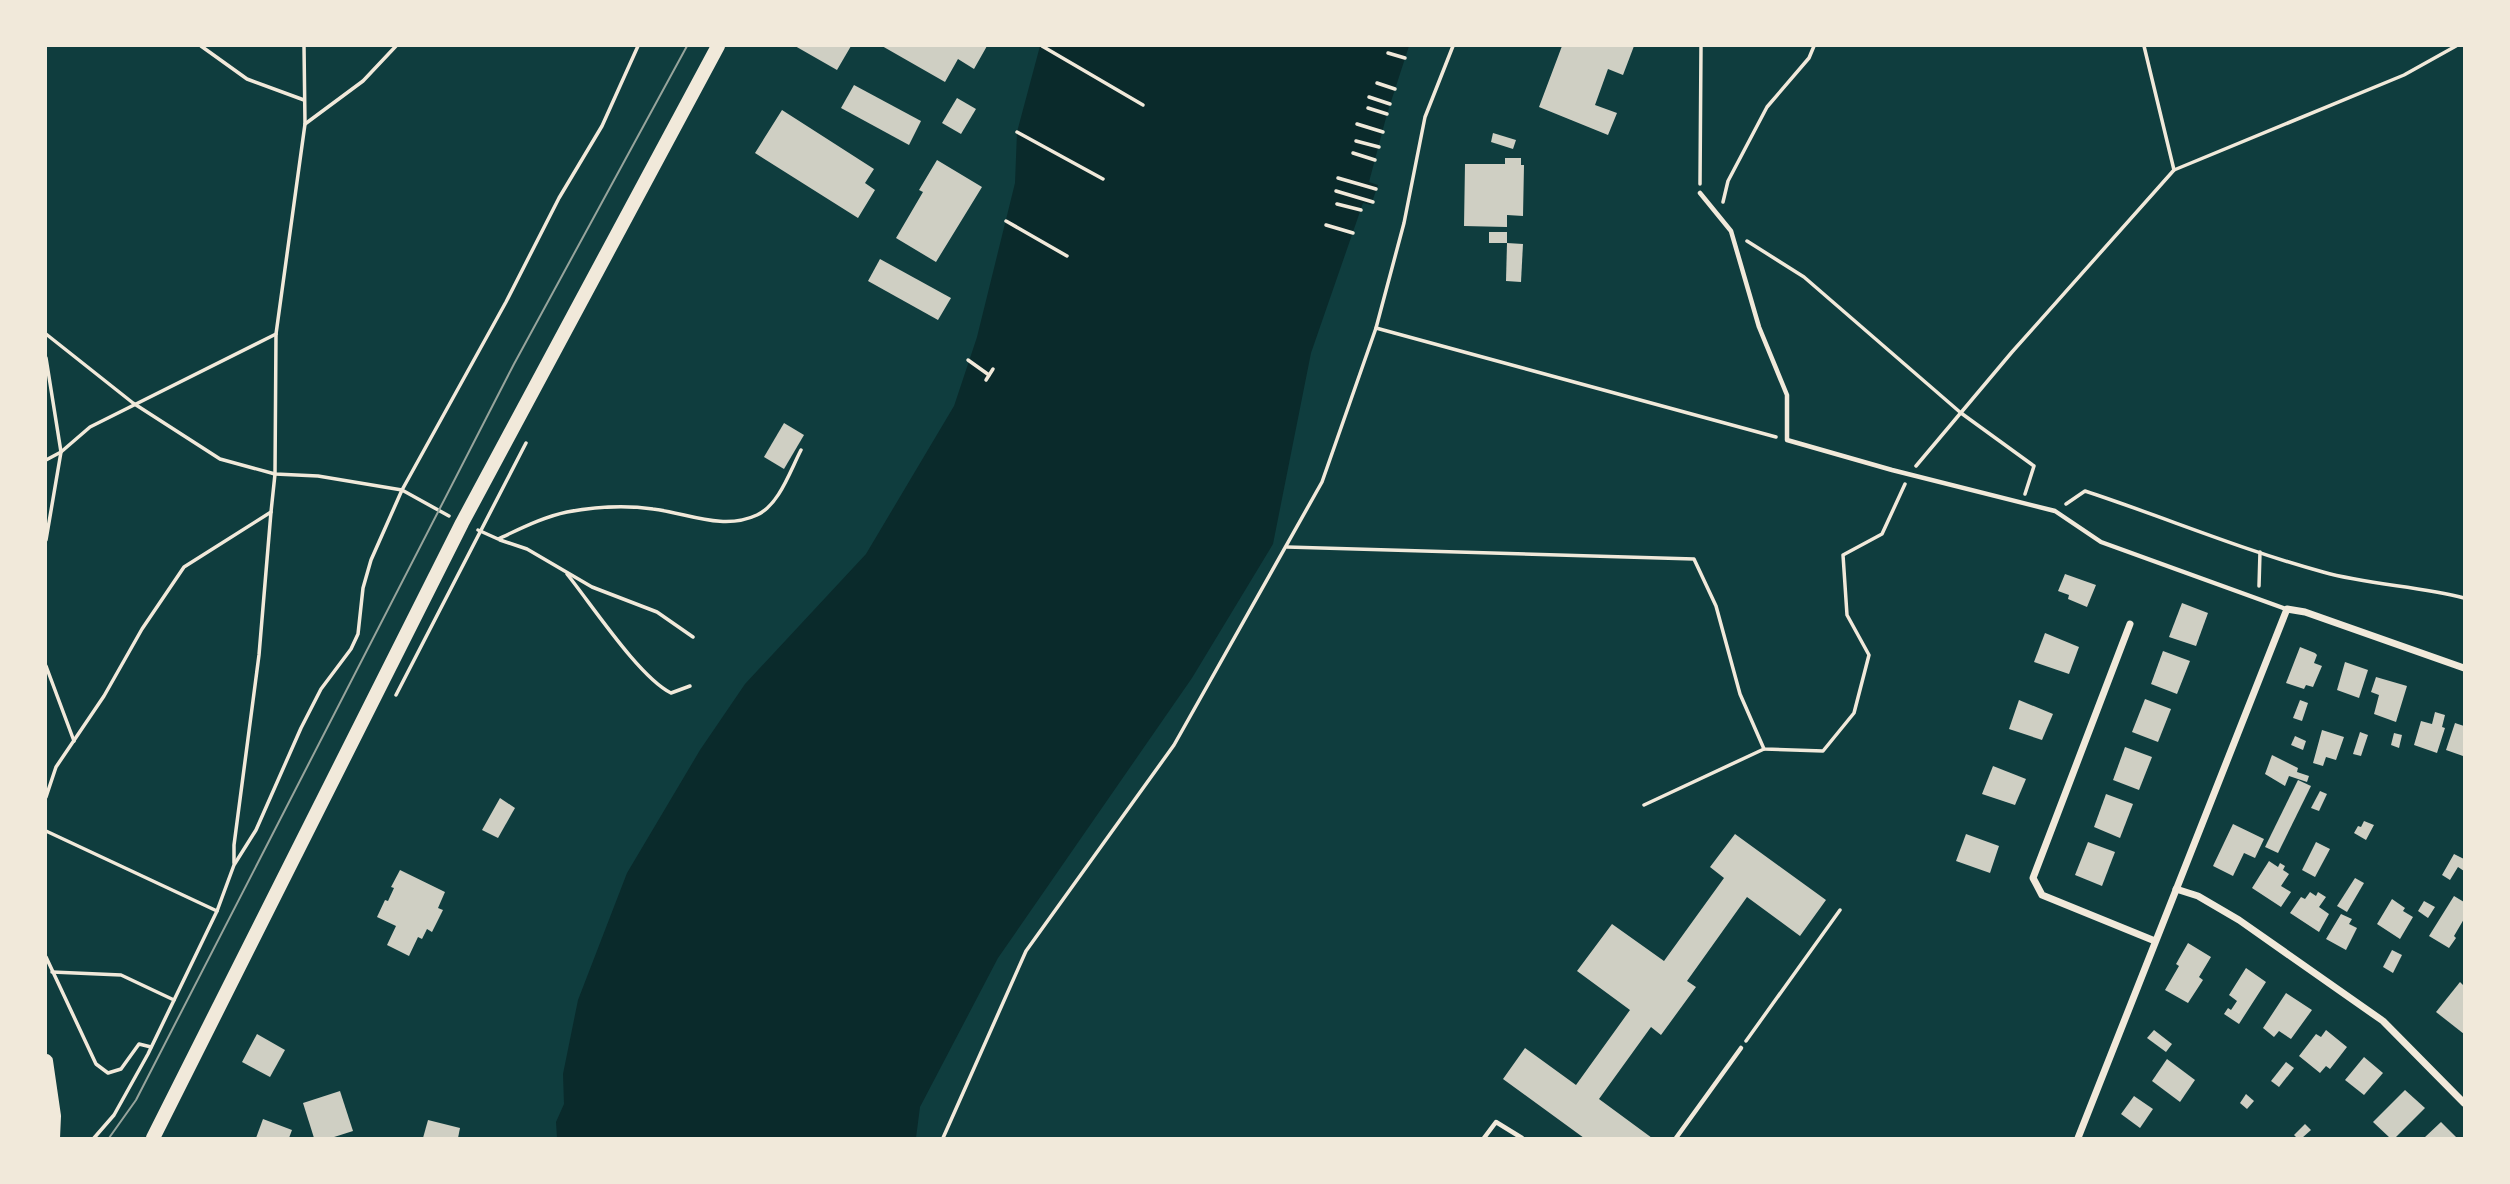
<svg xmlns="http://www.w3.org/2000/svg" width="2510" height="1184" viewBox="0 0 2510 1184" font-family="Roboto,sans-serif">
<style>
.water{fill:#0a2a2b}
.building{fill:#cfcfc3}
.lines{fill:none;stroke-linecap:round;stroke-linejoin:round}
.path{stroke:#f1e9da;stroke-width:3.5}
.service{stroke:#f1e9da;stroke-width:4.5}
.minor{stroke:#f1e9da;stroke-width:7}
.secondary{stroke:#f1e9da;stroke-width:14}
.tram{stroke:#97a49c;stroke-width:2}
</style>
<rect width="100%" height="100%" fill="#0f3d3e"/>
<path class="water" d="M1040,46H1409L1387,114L1369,182L1378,185L1371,205L1363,203L1311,353L1273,544L1192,678L998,958L920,1107L916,1138H557L556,1122L564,1104L563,1074L578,1000L627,873L700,750L745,684L866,554L954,406L977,337L1015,183L1017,132Z"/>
<g class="building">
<path d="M795,46H851L837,70Z"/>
<path d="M882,46H987L974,69L958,59L945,82Z"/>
<path d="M1562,46H1634L1623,75L1608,69L1595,105L1617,113L1608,135L1539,107Z"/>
<path d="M854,85L921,121L909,145L841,108Z"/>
<path d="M957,98L976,109L961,134L942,123Z"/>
<path d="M782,110L874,169L865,183L875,190L858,218L755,153Z"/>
<path d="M1493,133L1516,140L1513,149L1491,142Z"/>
<path d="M1505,158H1521V165H1524L1523,216L1507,215V227L1464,226L1465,164H1505Z"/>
<path d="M937,160L982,187L936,262L896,238L923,192L919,190Z"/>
<rect x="1489" y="232" width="18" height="11"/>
<path d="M1507,243L1523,244L1521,282L1506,281Z"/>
<path d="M880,259L951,298L938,320L868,281Z"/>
<path d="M784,423L804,435L784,469L764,457Z"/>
<path d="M2065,574L2096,585L2087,607L2068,599L2069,595L2058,591Z"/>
<path d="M2182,603L2208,613L2196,646L2169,637Z"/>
<path d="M2045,633L2079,647L2069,674L2034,662Z"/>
<path d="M2300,647L2315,653L2317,655L2314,663L2322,666L2313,687L2306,685L2304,689L2286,683Z"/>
<path d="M2163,651L2190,661L2177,694L2151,684Z"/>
<path d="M2345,662L2368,670L2359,698L2337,690Z"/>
<path d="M2376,677L2407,686L2396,722L2374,714L2379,695L2371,692Z"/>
<path d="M2145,699L2171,709L2158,742L2132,732Z"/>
<path d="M2019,700L2053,714L2042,740L2009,729Z"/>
<path d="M2300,700L2308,703L2302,721L2293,718Z"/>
<path d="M2435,712L2445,715L2442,727L2445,728L2437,753L2414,745L2421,721L2432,724Z"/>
<path d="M2455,723L2464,726L2463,756L2446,750Z"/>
<path d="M2322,730L2344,737L2336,760L2326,757L2323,766L2313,763Z"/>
<path d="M2360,732L2368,735L2361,756L2353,754Z"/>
<path d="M2394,733L2402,735L2399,748L2391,745Z"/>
<path d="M2295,736L2306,741L2303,750L2291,745Z"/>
<path d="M2125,747L2152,757L2139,790L2113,780Z"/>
<path d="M2272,755L2298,768L2297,772L2309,776L2307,782L2289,776L2285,786L2265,774Z"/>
<path d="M1993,766L2026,779L2015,805L1982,794Z"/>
<path d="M2298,780L2311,786L2278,853L2265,847Z"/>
<path d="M2320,791L2327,794L2319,811L2311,808Z"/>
<path d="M2106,794L2133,804L2120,838L2094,827Z"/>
<path d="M500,798L515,808L498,838L482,830Z"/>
<path d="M2364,821L2374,825L2366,840L2354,833L2358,826L2361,827Z"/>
<path d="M2233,824L2264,839L2255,858L2244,853L2233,876L2213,866Z"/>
<path d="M1735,834L1826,900L1800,936L1747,897L1687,981L1696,987L1661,1035L1651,1027L1599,1099L1652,1138H1584L1503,1079L1525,1048L1576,1085L1630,1010L1577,971L1612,924L1664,961L1724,878L1710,867Z"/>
<path d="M1966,834L1999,846L1990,873L1956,861Z"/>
<path d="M2088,842L2115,852L2102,886L2075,875Z"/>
<path d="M2316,842L2330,849L2315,877L2302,870Z"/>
<path d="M2454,854L2464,859V871L2458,867L2450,880L2442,875Z"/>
<path d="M2269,861L2278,867L2280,863L2285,866L2283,870L2289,874L2281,886L2291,892L2281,907L2252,888Z"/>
<path d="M400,870L445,892L438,908L443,910L432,932L427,929L422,939L418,937L409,956L387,945L396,926L377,917L385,900L388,901L394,888L391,887Z"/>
<path d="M2355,878L2364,883L2347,912L2337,906Z"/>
<path d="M2310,892L2316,896L2318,892L2326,897L2319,907L2329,914L2319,932L2290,913L2301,897L2305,899Z"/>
<path d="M2454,896L2464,902V919L2454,936L2456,938L2449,948L2429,936Z"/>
<path d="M2392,899L2405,908L2403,911L2413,917L2400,939L2377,924Z"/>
<path d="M2424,901L2435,907L2428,918L2418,911Z"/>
<path d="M2341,914L2352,919L2349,924L2357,928L2346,950L2326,939Z"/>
<path d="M2188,943L2211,957L2199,977L2203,980L2188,1003L2165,990L2179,966L2176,964Z"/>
<path d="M2392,950L2402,955L2393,973L2383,967Z"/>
<path d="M2246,968L2266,982L2239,1024L2224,1014L2228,1008L2231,1010L2237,1001L2229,995Z"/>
<path d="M2460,982L2464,986V1034L2436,1012Z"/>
<path d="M2286,993L2312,1010L2291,1039L2279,1031L2274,1037L2263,1028Z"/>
<path d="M2154,1030L2172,1044L2166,1052L2147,1038Z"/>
<path d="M2326,1030L2347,1047L2330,1069L2326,1066L2320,1073L2299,1056L2316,1034L2321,1037Z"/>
<path d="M257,1034L285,1050L270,1077L242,1062Z"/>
<path d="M2364,1057L2383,1073L2364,1095L2345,1080Z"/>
<path d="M2167,1059L2195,1080L2180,1102L2152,1081Z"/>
<path d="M2286,1062L2294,1068L2279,1087L2271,1081Z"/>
<path d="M2405,1090L2425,1108L2395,1138H2390L2373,1122Z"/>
<path d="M340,1091L353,1131L331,1138H314L303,1103Z"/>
<path d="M2246,1094L2254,1101L2247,1109L2240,1103Z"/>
<path d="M2134,1096L2153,1109L2140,1128L2121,1114Z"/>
<path d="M263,1119L292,1130L289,1138H256Z"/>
<path d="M428,1120L460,1128L458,1138H423Z"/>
<path d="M2441,1122L2457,1138H2424Z"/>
<path d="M2305,1124L2311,1130L2302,1138H2297L2294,1135Z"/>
</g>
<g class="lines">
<g class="path">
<path d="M201,46L247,79L304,100"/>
<path d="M1042,46L1143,105"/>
<path d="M2144,46L2174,170"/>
<path d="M1388,53L1405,58"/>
<path d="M1377,83L1395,89"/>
<path d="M1369,97L1390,104"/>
<path d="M1368,108L1387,114"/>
<path d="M305,124L363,81L396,46"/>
<path d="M1357,124L1383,132"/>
<path d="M1017,132L1103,179"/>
<path d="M1356,141L1379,147"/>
<path d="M1353,153L1375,160"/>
<path d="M1338,178L1376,189"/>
<path d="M1700,184L1701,46"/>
<path d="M1336,191L1373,202"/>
<path d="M1723,202L1728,181L1767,107L1809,58L1814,46"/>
<path d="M1337,204L1361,210"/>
<path d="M1006,221L1067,256"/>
<path d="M1326,225L1353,233"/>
<path d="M1747,241L1804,277L1961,413L2034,466L2025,494"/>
<path d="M1376,328L1776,437"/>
<path d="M46,334L133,403L220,459L275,474L318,476L402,490L449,516"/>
<path d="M46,358L61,452L46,540"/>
<path d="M968,360L989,375"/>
<path d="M986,380L993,369"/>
<path d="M46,460L61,452L90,427L276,334"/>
<path d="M1916,466L2012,352L2174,170L2404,75L2456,46"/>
<path d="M2066,504L2085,491C2164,517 2242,550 2323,572C2369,585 2418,586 2464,598"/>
<path d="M478,530L498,539C520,529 543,517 567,512C594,507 626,505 653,509C687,513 723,531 757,515C779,505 790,471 801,450"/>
<path d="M500,540L527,549L592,587L657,612L693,637"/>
<path d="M1287,547L1694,559L1716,606L1740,694L1764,749L1823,751L1854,713L1869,655L1847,615L1843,555L1882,534L1905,484"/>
<path d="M567,574C592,605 639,677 671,693L690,686"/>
<path d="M2259,586L2260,552"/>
<path d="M46,666L74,741"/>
<path d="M396,695L526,443"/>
<path d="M46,797L56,767L104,696L142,629L184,567L271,512L275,474L276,334L305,124L304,46"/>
<path d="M1644,805L1764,749"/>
<path d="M46,831L217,911"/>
<path d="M234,863V845L259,655L271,512"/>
<path d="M46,957L96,1064L108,1073L121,1069L139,1044L151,1047"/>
<path d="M52,972L121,975L174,1000"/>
<path d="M1746,1041L1840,910"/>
<path d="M94,1138L114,1115L148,1054L217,911L234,865L256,830L301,728L321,689L351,649L358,634L363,588L371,560L402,490L506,302L559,198L602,126L638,46"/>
<path d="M943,1138L1026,951L1174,745L1322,482L1376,328L1404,223L1425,117L1453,46"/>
</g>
<g class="service">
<path d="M1700,193L1731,231L1759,327L1787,395V440L1892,470L2055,511L2101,542L2286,609"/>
<path d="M1484,1138L1496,1122L1522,1138"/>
<path d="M1676,1138L1741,1048"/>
</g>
<g class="minor">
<path d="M2130,624L2033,878L2042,895L2155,941"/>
<path d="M2176,889L2198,896L2239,920L2383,1021L2464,1103"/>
<path d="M2078,1138L2287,609L2305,612L2464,668"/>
</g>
<g class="secondary">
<path d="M46,1061L54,1116L53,1138"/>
<path d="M153,1138L462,523L718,46"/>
</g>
<path class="tram" d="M109,1138L136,1100L514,364L687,46"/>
</g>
<rect width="2510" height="1184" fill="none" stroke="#f1e9da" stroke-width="94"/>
</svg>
